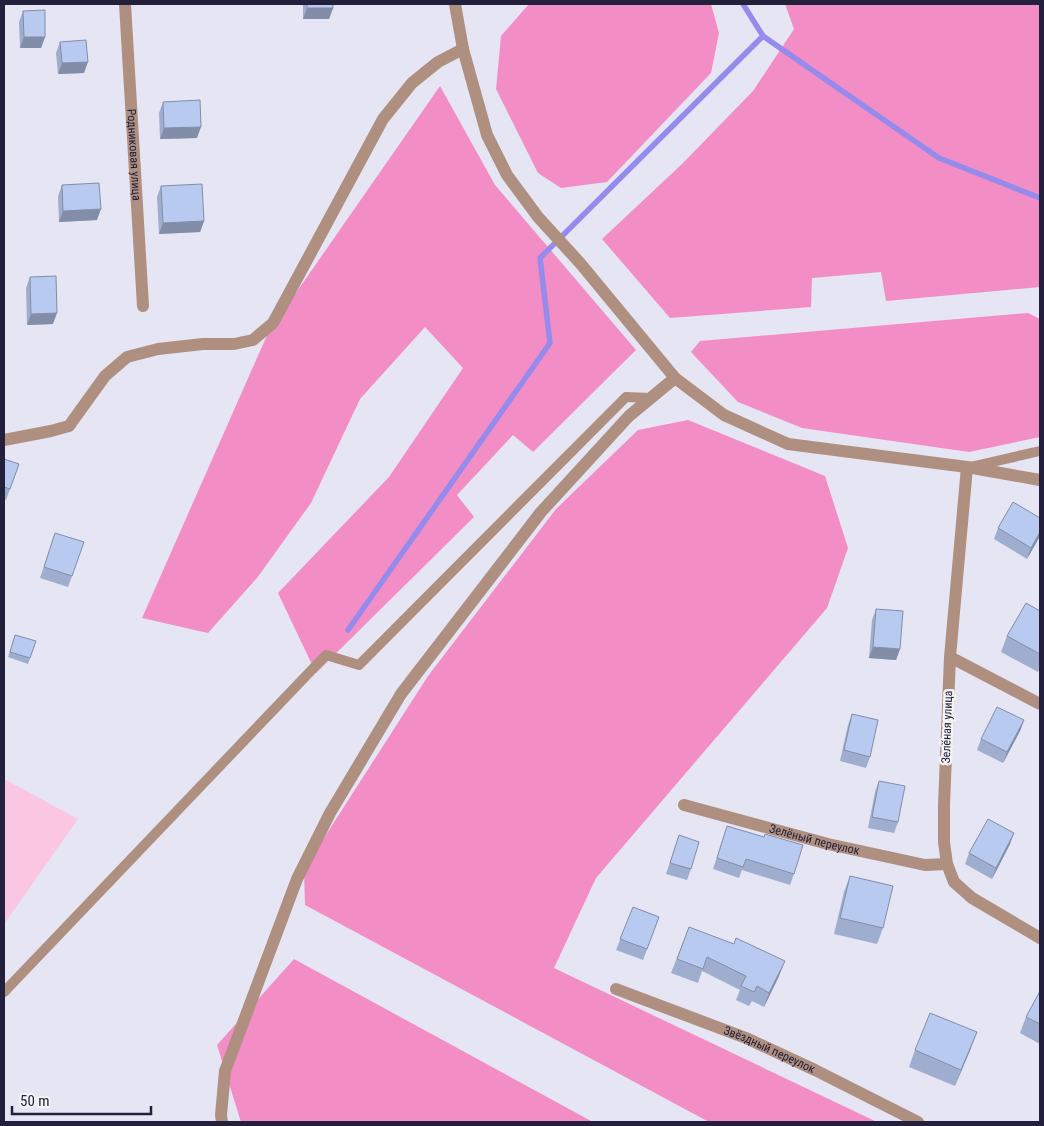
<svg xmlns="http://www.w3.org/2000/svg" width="1044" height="1126" viewBox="0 0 1044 1126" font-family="'Roboto Condensed',sans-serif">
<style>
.green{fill:#fbc6e1}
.forest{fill:#f38dc6}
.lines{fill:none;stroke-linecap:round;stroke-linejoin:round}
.stream{stroke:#948bec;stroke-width:5.5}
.lane{stroke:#af8f80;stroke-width:10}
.street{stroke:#af8f80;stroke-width:12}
.wall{fill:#9faece}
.shaded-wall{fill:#828da8}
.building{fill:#b9caf0;stroke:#828da8}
.labels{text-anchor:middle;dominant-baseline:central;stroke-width:5;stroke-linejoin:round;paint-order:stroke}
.street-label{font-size:12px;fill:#23203b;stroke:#f4f4f4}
</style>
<rect width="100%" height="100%" fill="#e5e5f4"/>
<path class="green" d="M4,779L78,819L4,924Z"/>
<g class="forest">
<path d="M529,4H711L719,33L711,73L607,182L561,188L538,173L496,89L501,36Z"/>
<path d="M785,4H1040V287L886,301L881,272L812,278L811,307L670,318L602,239L682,164L753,91L794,29Z"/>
<path d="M440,86L495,185L636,350L533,452L513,435L457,495L474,517L316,673L278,593L389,477L463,368L425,327L360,399L311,503L257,578L208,633L142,618L268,333Z"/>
<path d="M1028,313L1040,319V437L969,452L802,428L738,402L691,352L700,341Z"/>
<path d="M688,420L825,476L848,548L827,608L596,878L554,968L877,1122H709L305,905L304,869L428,676L556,509L638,430Z"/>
<path d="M294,959L593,1122H241L217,1045Z"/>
</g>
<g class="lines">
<g class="stream">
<path d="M763,36L939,158L1040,198"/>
<path d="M348,630L550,343L540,258L763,36L743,4"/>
</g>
<g class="lane">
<path d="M970,467L1040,451"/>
<path d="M4,992L326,655L359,665L626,397L650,398"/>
</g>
<g class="street">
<path id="s1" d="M125,4L143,306"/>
<path d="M455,4L463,49L487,135L507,175L538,217L580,263L675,378L724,415L788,444L967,467L1040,480"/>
<path d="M4,440L51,431L69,426L105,376L127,357L158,349L203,344H234L253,340L273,323L383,119L412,83L438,62L463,49"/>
<path d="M967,467L950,657L944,805V842L947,864L954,882L972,898L1040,938"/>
<path d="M950,657L1040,704"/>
<path id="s2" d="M684,805L828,844L925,865L947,864"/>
<path id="s3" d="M616,989L746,1038L815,1070L918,1122"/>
<path d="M222,1122L221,1115L225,1071L297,879L330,813L401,694L541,512L629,416L675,378"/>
</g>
</g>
<g class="wall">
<path d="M303,4H333V8L329,19H303Z"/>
<path d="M23,11L45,37L41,48H20L19,22Z"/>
<path d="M60,42L84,73L58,74L56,53Z"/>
<path d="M163,102L197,138L160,139L159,113Z"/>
<path d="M62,185L97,220L59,222L58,196Z"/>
<path d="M161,186L204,221L200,232L159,234L157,197Z"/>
<path d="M30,277L53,324L27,325L26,288Z"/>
<path d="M4,459L19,464L6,500L4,499Z"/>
<path d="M998,528L1040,536L1027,559L994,539Z"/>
<path d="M55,533L72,576L68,587L40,578Z"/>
<path d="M876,609L900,649L896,660L869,658L872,620Z"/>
<path d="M1040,611V667L1038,672L1001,652L1007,636Z"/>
<path d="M15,635L36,641L28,664L8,657Z"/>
<path d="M852,714L870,757L866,768L840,761L848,725Z"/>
<path d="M1024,720L1020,731L1003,763L977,750L981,739Z"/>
<path d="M879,781L898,822L894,833L868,828L875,792Z"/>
<path d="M727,826L794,874L790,885L742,870L739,878L713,869Z"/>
<path d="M679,835L691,869L687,880L666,874Z"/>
<path d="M1010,844L992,879L965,864L969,853Z"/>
<path d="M850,876L883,928L877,944L834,934L844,892Z"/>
<path d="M633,907L659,917L643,960L616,950Z"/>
<path d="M689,927L779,976L764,1007L752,1001L749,1006L736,1000L740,990L702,971L698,983L671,973Z"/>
<path d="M1040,991V1044L1020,1033L1026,1017Z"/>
<path d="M971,1048L955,1086L909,1067L915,1050Z"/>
</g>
<g class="shaded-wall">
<path d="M307,8H333L329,19H303Z"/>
<path d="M24,37H45L41,48H20Z"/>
<path d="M88,62L84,73L58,74L62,63Z"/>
<path d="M201,127L197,138L160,139L164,128Z"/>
<path d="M101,209L97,220L59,222L63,211Z"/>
<path d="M204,221L200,232L159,234L163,223Z"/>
<path d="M57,313L53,324L27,325L31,314Z"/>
<path d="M1040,532V536L1027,559L1031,548Z"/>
<path d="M873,647L900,649L896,660L869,658Z"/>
<path d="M1024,720L1020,731L1003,763L1007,752Z"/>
<path d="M1014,833L1010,844L992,879L996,868Z"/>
<path d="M785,961L779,976L764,1007L769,993Z"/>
<path d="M977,1032L971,1048L955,1086L961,1070Z"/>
</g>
<g class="building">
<rect x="307" y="4" width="26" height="4"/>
<path d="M45,10V37H24L23,11Z"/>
<path d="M86,40L88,62L62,63L60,42Z"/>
<path d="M200,100L201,127L164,128L163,102Z"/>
<path d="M99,183L101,209L63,211L62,185Z"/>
<path d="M202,184L204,221L163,223L161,186Z"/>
<path d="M56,276L57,313L31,314L30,277Z"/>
<path d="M4,459L19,464L10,489L4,487Z"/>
<path d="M1013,502L1040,518V532L1031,548L998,528Z"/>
<path d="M55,533L84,542L72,576L44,567Z"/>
<path d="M1026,603L1040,611V654L1007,636Z"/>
<path d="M876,609L903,611L900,649L873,647Z"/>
<path d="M15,635L36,641L30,658L10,652Z"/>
<path d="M997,707L1024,720L1007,752L981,739Z"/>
<path d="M852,714L878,720L870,757L844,750Z"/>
<path d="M879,781L905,786L898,822L872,817Z"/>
<path d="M988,819L1014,833L996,868L969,853Z"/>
<path d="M727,826L764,837L765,834L803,845L794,874L746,859L743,867L717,858Z"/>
<path d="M679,835L699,842L691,869L670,863Z"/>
<path d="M850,876L893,886L883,928L840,918Z"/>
<path d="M633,907L659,917L647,949L620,939Z"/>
<path d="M689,927L734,944L736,938L785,961L769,993L757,986L754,992L741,986L746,976L707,957L703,969L677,959Z"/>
<path d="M1040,991V1024L1026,1017Z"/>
<path d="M930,1013L977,1032L961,1070L915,1050Z"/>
</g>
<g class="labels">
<g class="street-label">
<text stroke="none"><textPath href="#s1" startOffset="151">Родниковая улица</textPath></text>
<text transform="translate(947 727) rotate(-88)">Зелёная улица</text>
<text stroke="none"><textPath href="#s2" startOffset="135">Зелёный переулок</textPath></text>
<text stroke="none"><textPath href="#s3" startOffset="165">Звёздный переулок</textPath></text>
</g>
</g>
<rect width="1044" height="1126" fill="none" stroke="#23203b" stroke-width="10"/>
<path d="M12 1106v8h139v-8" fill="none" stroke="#23203b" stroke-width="2.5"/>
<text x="20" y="1106" font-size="15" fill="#23203b" stroke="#f4f4f4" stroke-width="4" paint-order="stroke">50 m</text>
</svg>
